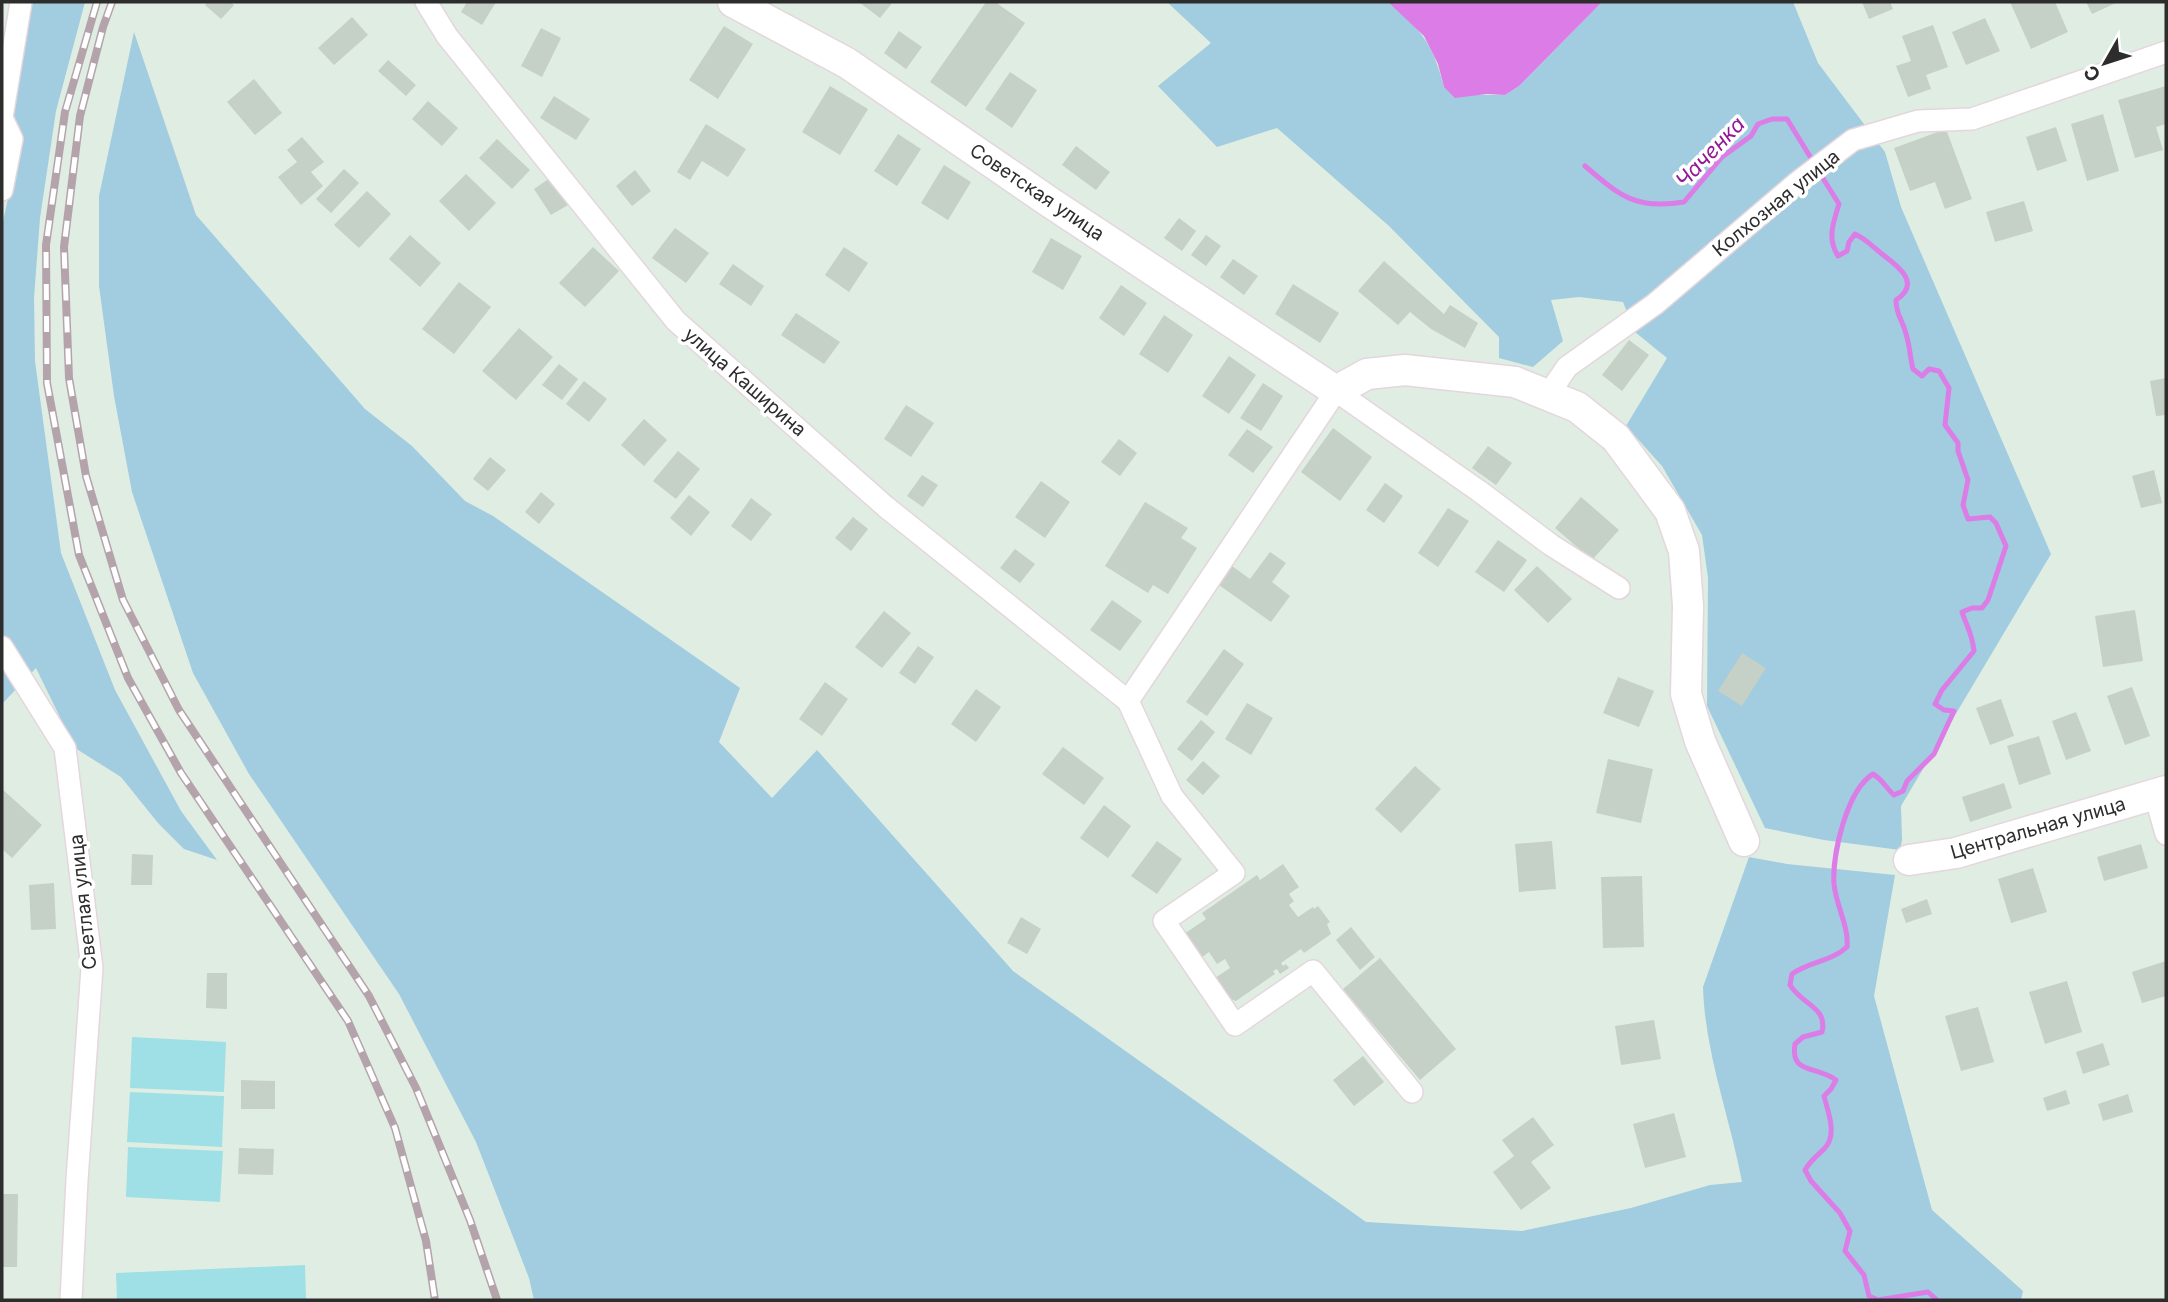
<svg xmlns="http://www.w3.org/2000/svg" width="2168" height="1302" viewBox="0 0 2168 1302" font-family="Inter,sans-serif">
<style>
.green{fill:#a2ccdf}
.pitch{fill:#9ee0e5}
.water{fill:#dc7ce6}
.lines{fill:none;stroke-linecap:round;stroke-linejoin:round}
.stream{stroke:#dc7ce6;stroke-width:5}
.building{fill:#c5d0c7}
.street-casing{stroke:#e4d6dd;stroke-width:24}
.secondary-casing{stroke:#e4d6dd;stroke-width:33}
.street{stroke:#fff;stroke-width:21}
.secondary{stroke:#fff;stroke-width:30}
.rail-casing{stroke:#b5a3ac;stroke-width:8}
.rail{stroke:#fff;stroke-width:5;stroke-dasharray:16;stroke-linecap:butt}
.labels{text-anchor:middle;dominant-baseline:central;stroke-width:7;stroke-linejoin:round;paint-order:stroke}
.street-label{font-size:19px;fill:#2d2d2d;stroke:#fff}
.water-label{font-size:21px;font-style:italic;fill:#931895;stroke:#fff}
</style>
<rect width="100%" height="100%" fill="#e0ede3"/>
<g class="green">
<path d="M27,2H85L56,111L40,218L34,298L35,361L61,553L115,690L181,811L217,860L184,849L158,823L121,777L75,748L36,668L2,704V226L21,140L13,114Z"/>
<path d="M1167,2H1388C1422,31 1432,42 1444,87L1472,95H1505L1519,86L1602,2H1793L1818,63L1885,152L1901,207L2051,554L1901,806L1902,840L1900,850L1824,840L1765,828L1707,706L1708,578L1702,535L1662,466L1626,426L1667,358L1635,332L1623,302L1579,297L1551,300L1563,341L1533,367L1499,358V337L1389,226L1277,128L1217,147L1158,86L1211,43Z"/>
<path d="M134,32L196,215L365,409L412,446L465,501L493,516L740,688L719,742L772,798L817,750L1013,971L1366,1222L1522,1231L1631,1208L1710,1185L1742,1182C1730,1117 1705,1054 1703,987L1749,857L1787,864L1895,875L1874,996L1932,1210L2023,1291L2021,1300H534L529,1278L476,1142L399,994L249,774L193,673L132,492L114,396L99,286V196Z"/>
</g>
<g class="pitch">
<path d="M132,1037L226,1042L224,1092L130,1088Z"/>
<path d="M130,1092L224,1096L222,1147L127,1142Z"/>
<path d="M128,1147L223,1151L220,1202L126,1197Z"/>
<path d="M305,1265L306,1300H117L116,1273Z"/>
</g>
<path class="water" d="M1388,2H1602L1519,86L1505,95L1487,94L1455,98L1444,87L1438,64L1424,36Z"/>
<g class="lines">
<g class="stream">
<path d="M1585,166C1620,196 1636,210 1684,202L1722,157L1751,136L1758,124L1772,119H1787L1814,163"/>
<path d="M1819,172L1839,204C1833,223 1827,239 1838,256L1847,251L1849,242L1855,234C1866,239 1873,247 1882,254C1898,266 1922,283 1896,300C1896,316 1903,320 1906,334C1910,346 1910,358 1913,369L1922,376L1929,369L1939,371L1949,388L1945,425L1958,443V451L1968,480L1963,505L1968,519L1990,517L1996,523L2006,546L1988,600L1982,608H1972L1962,612C1967,627 1972,633 1974,651L1942,690L1935,704L1944,710L1954,711L1934,754L1907,781L1903,791L1894,795C1886,788 1883,780 1873,774C1847,790 1832,854 1834,884C1836,906 1849,926 1847,947C1832,961 1809,962 1792,974L1790,985C1802,1005 1828,1007 1822,1032L1803,1037L1795,1044C1790,1075 1816,1065 1836,1080L1831,1089L1824,1096C1828,1112 1838,1135 1824,1149C1817,1156 1811,1160 1805,1170L1811,1181L1840,1213L1850,1231L1845,1251L1864,1275L1869,1296L1878,1300L1928,1292L1937,1300"/>
</g>
</g>
<g class="building">
<path d="M208,2H230L234,5L221,19L205,5Z"/>
<path d="M467,2H496L482,25L461,12Z"/>
<path d="M859,2H893L880,18Z"/>
<path d="M986,2H995L1025,23L966,107L930,82Z"/>
<path d="M1862,2H1890L1893,9L1869,19Z"/>
<path d="M2010,2H2055L2068,32L2031,49Z"/>
<path d="M2086,2H2118L2092,14Z"/>
<path d="M352,17L368,35L334,65L318,48Z"/>
<path d="M1985,18L2000,51L1966,65L1952,32Z"/>
<path d="M1933,25L1948,67L1926,75L1931,89L1908,97L1896,66L1911,61L1902,36Z"/>
<path d="M724,26L753,44L718,99L689,80Z"/>
<path d="M541,28L561,38L542,77L521,66Z"/>
<path d="M899,31L922,47L906,69L884,53Z"/>
<path d="M388,60L416,85L406,96L378,71Z"/>
<path d="M1010,72L1037,90L1012,128L985,109Z"/>
<path d="M254,79L282,113L255,135L227,102Z"/>
<path d="M830,86L868,109L840,155L802,132Z"/>
<path d="M2166,86V124L2156,127L2163,150L2135,158L2118,100Z"/>
<path d="M554,96L590,119L576,140L540,118Z"/>
<path d="M428,101L458,128L442,146L412,119Z"/>
<path d="M2103,114L2119,171L2087,181L2071,124Z"/>
<path d="M706,124L746,149L728,177L702,161L690,180L677,172Z"/>
<path d="M2056,127L2067,161L2037,171L2026,137Z"/>
<path d="M1946,129L1972,199L1945,209L1935,182L1910,191L1894,148Z"/>
<path d="M898,134L921,149L897,186L874,171Z"/>
<path d="M302,137L324,162L311,172L323,186L301,205L278,177L297,162L287,150Z"/>
<path d="M497,139L530,170L512,189L479,158Z"/>
<path d="M1076,146L1110,172L1096,190L1062,165Z"/>
<path d="M944,165L971,182L948,220L921,203Z"/>
<path d="M344,169L359,183L331,213L316,199Z"/>
<path d="M635,170L651,191L632,206L616,186Z"/>
<path d="M466,174L496,203L469,231L439,201Z"/>
<path d="M550,178L568,205L551,215L534,189Z"/>
<path d="M367,191L391,214L359,248L334,225Z"/>
<path d="M2024,201L2033,231L1995,242L1986,212Z"/>
<path d="M1179,218L1196,231L1182,251L1164,238Z"/>
<path d="M675,228L709,253L686,283L652,258Z"/>
<path d="M410,235L441,263L420,287L389,259Z"/>
<path d="M1206,235L1221,246L1206,266L1191,255Z"/>
<path d="M1051,238L1082,256L1063,290L1032,272Z"/>
<path d="M593,247L619,271L585,307L559,283Z"/>
<path d="M844,247L868,263L849,292L825,275Z"/>
<path d="M1233,259L1258,276L1244,295L1220,277Z"/>
<path d="M1384,261L1444,314L1450,305L1478,323L1465,348L1431,329L1410,312L1398,325L1358,291Z"/>
<path d="M733,264L764,286L751,306L719,284Z"/>
<path d="M459,282L491,307L454,354L422,329Z"/>
<path d="M1293,284L1339,313L1320,343L1275,314Z"/>
<path d="M1121,285L1147,303L1124,336L1099,318Z"/>
<path d="M796,313L840,342L824,364L781,335Z"/>
<path d="M1164,315L1193,335L1168,373L1139,354Z"/>
<path d="M519,328L553,357L516,400L482,371Z"/>
<path d="M1629,340L1649,355L1622,391L1602,375Z"/>
<path d="M1229,356L1256,375L1229,414L1202,396Z"/>
<path d="M559,364L578,379L562,400L542,385Z"/>
<path d="M2166,378V415L2156,416L2150,381Z"/>
<path d="M584,381L607,399L589,422L566,404Z"/>
<path d="M1263,383L1283,396L1261,431L1240,418Z"/>
<path d="M906,405L934,423L911,457L884,439Z"/>
<path d="M644,419L667,440L644,466L621,445Z"/>
<path d="M1333,428L1372,457L1340,501L1301,472Z"/>
<path d="M1247,429L1273,447L1253,473L1228,455Z"/>
<path d="M1119,439L1137,453L1120,476L1101,462Z"/>
<path d="M1488,446L1512,463L1496,485L1472,468Z"/>
<path d="M678,451L700,469L676,499L653,481Z"/>
<path d="M490,457L506,470L488,491L473,479Z"/>
<path d="M2154,470L2162,503L2141,508L2132,476Z"/>
<path d="M922,475L938,485L923,507L907,496Z"/>
<path d="M1041,481L1070,502L1045,538L1015,517Z"/>
<path d="M1385,483L1403,496L1384,523L1366,510Z"/>
<path d="M541,492L555,504L539,524L525,512Z"/>
<path d="M689,495L710,512L691,536L670,518Z"/>
<path d="M1581,497L1619,530L1592,560L1555,528Z"/>
<path d="M751,498L772,514L751,541L731,526Z"/>
<path d="M1145,502L1188,528L1181,538L1197,548L1168,594L1153,585L1148,593L1105,566Z"/>
<path d="M1448,508L1469,521L1438,567L1418,553Z"/>
<path d="M853,517L868,529L851,551L835,538Z"/>
<path d="M1498,540L1527,560L1504,592L1475,572Z"/>
<path d="M1015,549L1035,564L1020,583L1000,568Z"/>
<path d="M1270,552L1286,563L1272,582L1290,596L1271,622L1219,585L1232,566L1250,579Z"/>
<path d="M1537,566L1572,599L1548,623L1514,590Z"/>
<path d="M1112,600L1142,621L1120,651L1090,630Z"/>
<path d="M2135,610L2143,661L2103,667L2095,616Z"/>
<path d="M884,611L911,633L882,668L855,647Z"/>
<path d="M918,646L934,657L915,684L899,673Z"/>
<path d="M1224,649L1244,664L1207,716L1186,702Z"/>
<path d="M1742,653L1766,668L1742,706L1718,691Z"/>
<path d="M1618,677L1654,691L1639,727L1603,713Z"/>
<path d="M825,682L848,699L822,736L799,719Z"/>
<path d="M2132,687L2150,736L2125,745L2107,696Z"/>
<path d="M976,689L1001,707L976,742L951,724Z"/>
<path d="M2001,699L2014,736L1990,745L1976,708Z"/>
<path d="M1247,703L1273,718L1251,755L1225,739Z"/>
<path d="M2076,712L2091,751L2066,760L2052,721Z"/>
<path d="M1201,720L1215,732L1192,761L1177,749Z"/>
<path d="M2039,736L2051,774L2019,785L2007,746Z"/>
<path d="M1063,747L1104,778L1084,805L1042,774Z"/>
<path d="M1608,759L1653,769L1641,823L1596,813Z"/>
<path d="M1203,761L1220,776L1203,795L1186,780Z"/>
<path d="M1415,766L1441,789L1401,833L1375,809Z"/>
<path d="M2004,783L2012,808L1970,822L1962,797Z"/>
<path d="M2,789L42,825L12,858L2,849Z"/>
<path d="M1104,805L1131,826L1108,858L1080,838Z"/>
<path d="M1157,841L1182,859L1157,894L1131,876Z"/>
<path d="M1552,841L1556,889L1519,892L1515,844Z"/>
<path d="M2141,844L2148,868L2104,881L2097,857Z"/>
<path d="M132,854L153,855L152,885H131Z"/>
<path d="M1283,864L1299,887L1289,894L1294,901L1289,905L1298,917L1313,907L1314,909L1318,906L1330,922L1327,924L1331,934L1304,953L1301,949L1281,963L1283,966L1286,964L1289,968L1280,974L1277,969L1273,971L1275,974L1236,1001L1230,999L1227,1001L1215,978L1230,968L1225,959L1217,964L1209,952L1201,958L1184,934L1206,919L1202,913L1257,875L1260,880Z"/>
<path d="M2033,868L2047,912L2011,923L1998,879Z"/>
<path d="M1642,876L1644,947L1603,948L1601,877Z"/>
<path d="M54,883L56,929L31,930L29,885Z"/>
<path d="M1927,899L1932,914L1906,923L1901,909Z"/>
<path d="M1021,917L1041,929L1027,954L1007,943Z"/>
<path d="M1351,927L1375,957L1360,970L1336,940Z"/>
<path d="M1380,958L1456,1049L1420,1080L1343,989Z"/>
<path d="M2166,961V996L2142,1003L2132,972Z"/>
<path d="M207,973H227V1009L206,1008Z"/>
<path d="M2067,981L2082,1032L2045,1044L2029,992Z"/>
<path d="M1978,1007L1994,1062L1961,1071L1945,1016Z"/>
<path d="M1654,1020L1661,1059L1621,1065L1615,1026Z"/>
<path d="M2103,1043L2110,1065L2083,1074L2076,1052Z"/>
<path d="M1363,1056L1384,1082L1354,1106L1333,1080Z"/>
<path d="M241,1080L275,1081V1109H241Z"/>
<path d="M2066,1090L2070,1104L2047,1111L2043,1098Z"/>
<path d="M2128,1094L2133,1112L2103,1121L2098,1104Z"/>
<path d="M1674,1113L1686,1157L1645,1168L1633,1124Z"/>
<path d="M1533,1117L1554,1145L1531,1162L1551,1188L1521,1210L1493,1172L1514,1156L1502,1140Z"/>
<path d="M239,1148L274,1149L273,1175L238,1174Z"/>
<path d="M2,1194H18L17,1267H2Z"/>
</g>
<g class="lines">
<defs>
<g id="street">
<path d="M426,2L447,36L676,321L886,507L1128,701L1172,796L1234,873L1164,921L1235,1025L1313,971L1412,1092"/>
<path d="M2,117L21,2"/>
<path d="M2,118L12,139L2,190"/>
<path d="M1548,395L1567,367L1655,304L1798,182L1853,140L1918,121L1972,119L2166,52"/>
<path d="M2,647L65,748L92,968L77,1180L71,1300"/>
<path d="M1128,701L1336,391L1479,491L1551,545L1619,588"/>
<path d="M2155,795L2166,834"/>
</g>
<g id="secondary">
<path d="M733,2L847,63L1051,203L1336,391L1367,374L1405,370L1515,382L1577,407L1616,438L1670,511L1684,551L1688,606L1686,694L1700,741L1744,841"/>
<path d="M1909,860L1956,853L2166,791"/>
</g>
</defs>
<use href="#street" class="street-casing"/>
<use href="#secondary" class="secondary-casing"/>
<use href="#street" class="street"/>
<use href="#secondary" class="secondary"/>
<defs>
<g id="rail">
<path d="M97,2L65,112L46,245L47,383L79,555L128,678L181,773L348,1021L395,1128L426,1241L435,1300"/>
<path d="M112,2L103,27L80,116L64,247L69,378L86,476L123,600L179,710L369,996L416,1088L470,1220L497,1300"/>
</g>
</defs>
<use href="#rail" class="rail-casing"/>
<use href="#rail" class="rail"/>
</g>
<g class="labels">
<g class="street-label">
<text transform="translate(1037 192) rotate(34)">Советская улица</text>
<text transform="translate(1776 203) rotate(-39)">Колхозная улица</text>
<text transform="translate(745 382) rotate(41)">улица Каширина</text>
<text transform="translate(2038 828) rotate(-16)">Центральная улица</text>
<text transform="translate(83 902) rotate(-96)">Светлая улица</text>
</g>
<g class="water-label">
<text transform="translate(1710 152) rotate(-46)">Чаченка</text>
</g>
</g>
<rect width="2168" height="1302" fill="none" stroke="#2d2d2d" stroke-width="7"/>
<g transform="translate(2105 63) rotate(231)" stroke="#ffffff" stroke-width="5" paint-order="stroke">
<path d="M0-5L12 26L0 18L-12 26Z" fill="#2d2d2d"/>
<text y="-10" font-size="19" font-weight="bold" text-anchor="middle" fill="#2d2d2d">С</text>
</g>
</svg>
